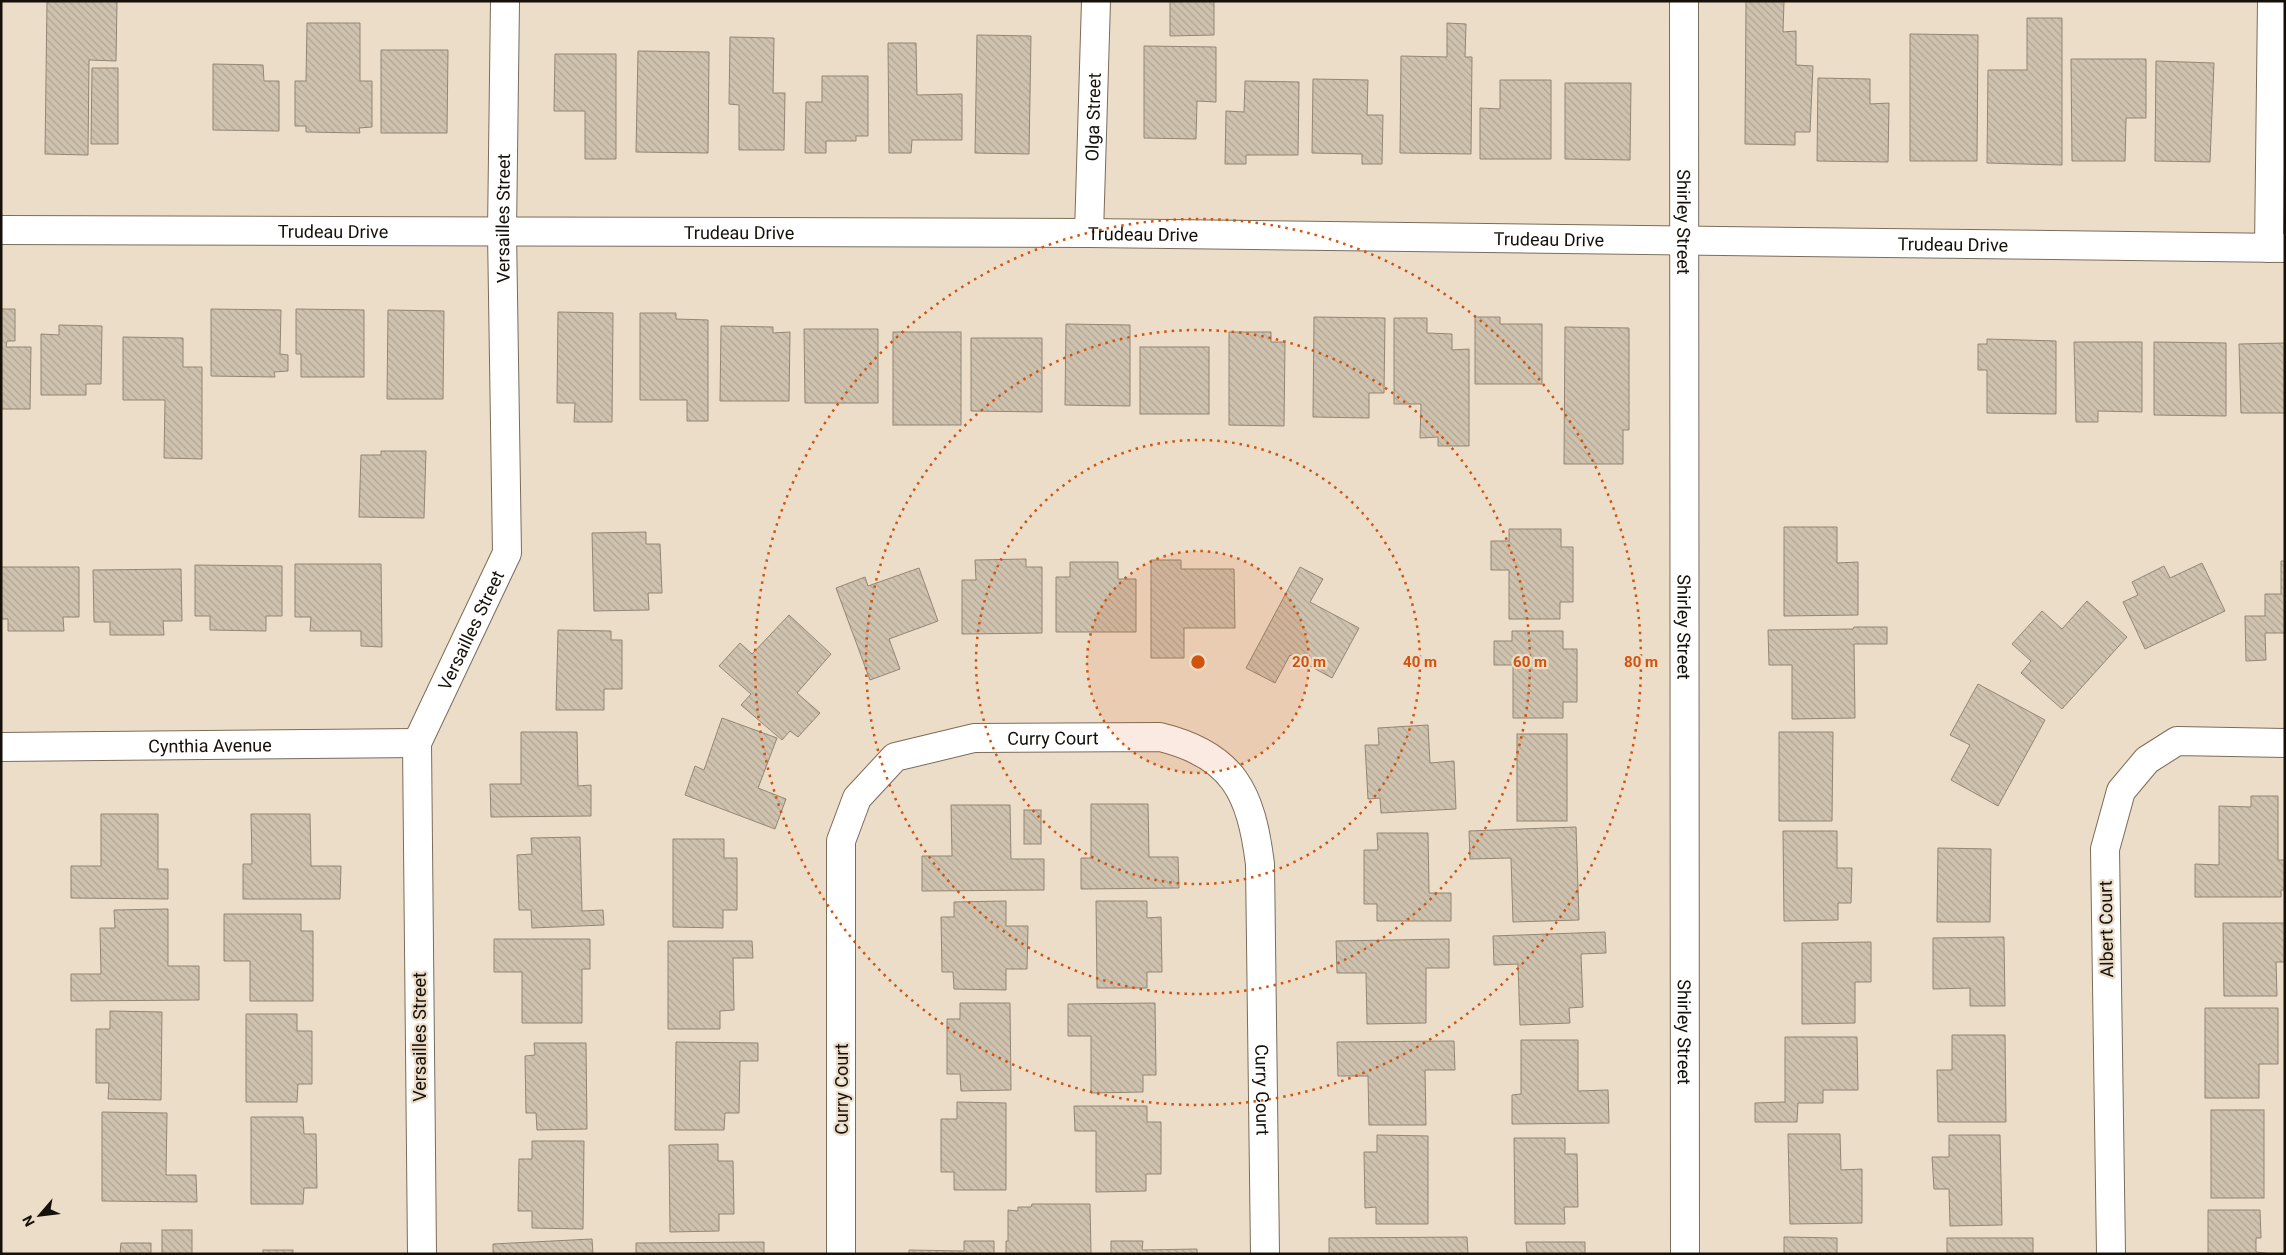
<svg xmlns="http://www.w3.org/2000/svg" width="2286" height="1255" viewBox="0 0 2286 1255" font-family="Roboto,sans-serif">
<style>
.building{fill:url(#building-back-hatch);stroke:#938674}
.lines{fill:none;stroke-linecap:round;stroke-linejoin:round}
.minor-casing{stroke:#7a6d5b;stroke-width:30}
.minor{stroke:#fff;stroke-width:28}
.ring{fill:none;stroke:#d3520c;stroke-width:2.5;stroke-dasharray:2.5 5}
.labels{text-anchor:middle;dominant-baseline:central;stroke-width:4.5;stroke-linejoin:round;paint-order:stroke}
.street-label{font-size:18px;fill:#15110a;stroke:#ecddc9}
.centre{fill:#d3520c;stroke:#ecddc9;stroke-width:2.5}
.ring-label{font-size:15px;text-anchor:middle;font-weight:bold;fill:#d3520c;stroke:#ecddc9;stroke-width:4.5;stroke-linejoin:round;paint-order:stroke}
</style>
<defs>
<pattern id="building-back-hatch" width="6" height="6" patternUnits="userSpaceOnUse" patternTransform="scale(1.25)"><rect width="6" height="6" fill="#cfc2ae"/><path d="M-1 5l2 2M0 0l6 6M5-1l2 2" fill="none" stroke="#b1a694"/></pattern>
</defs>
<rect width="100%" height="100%" fill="#ecddc9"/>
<g class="building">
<path d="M47,1H117L116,61L89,60L88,155L45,154Z"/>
<path d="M1170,1H1214V35L1170,36Z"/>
<path d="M1746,1H1784L1783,32L1796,31V65L1813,66L1810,132H1795V145L1745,144Z"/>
<path d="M2027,18H2062V165L1987,163L1988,70H2027Z"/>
<path d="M307,23H360V81H372V127L359,128L360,133L306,132V126H295V81H306Z"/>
<path d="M1447,23L1466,24L1465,57H1472L1471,154L1400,153L1401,56L1447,57Z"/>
<path d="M1910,34L1978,35L1977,161H1910Z"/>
<path d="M977,35L1031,36L1029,154L975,153Z"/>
<path d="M730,37L774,38L773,93H785L784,150H739V105L729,104Z"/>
<path d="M888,43H916L917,95L962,94V140H912L911,153H889Z"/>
<path d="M1144,46L1216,47V102L1197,101L1196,139L1144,138Z"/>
<path d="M381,50H448L447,133H381Z"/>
<path d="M638,51L709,52L708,153L636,152Z"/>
<path d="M555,54H616V159H585V111H554Z"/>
<path d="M2071,59H2146V118H2126L2125,161H2072Z"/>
<path d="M2156,61L2214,63L2210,162L2155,161Z"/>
<path d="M213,64L263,65L264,81H279V131L213,130Z"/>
<path d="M92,68H118V144H91Z"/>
<path d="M822,76H868V136H856V141H826V153H805L806,102H822Z"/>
<path d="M1818,78L1870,79V104L1889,103L1888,162L1817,161Z"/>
<path d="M1313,79L1368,80L1367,115H1383L1382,164H1362V154L1312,153Z"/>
<path d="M1500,80H1551V159H1480V108L1500,109Z"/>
<path d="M1245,81L1299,82L1298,155H1246V164H1225L1226,111L1244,112Z"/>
<path d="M1565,83H1631L1630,160L1565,159Z"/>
<path d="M1,309H15V341H7L6,347H31L30,409H1Z"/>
<path d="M211,309L281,310L280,354L288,355V371L274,372L275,377L211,376Z"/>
<path d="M296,309L364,310V377H301V354H296Z"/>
<path d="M388,310L444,311L443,399H387Z"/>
<path d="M558,312L613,313L612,422H574L575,403H557Z"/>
<path d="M640,313H676V319L708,320V421H687V400H640Z"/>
<path d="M1314,317L1385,318L1384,393H1369V418L1313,417Z"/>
<path d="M1475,317H1500V324H1542V384H1475Z"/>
<path d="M1394,318H1427V333L1452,334V350L1469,349V446H1438V437L1420,438L1421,404H1394Z"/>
<path d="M1066,324L1130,325V406L1065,405Z"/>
<path d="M59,325L102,326L101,384H86V395H41V334L59,335Z"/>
<path d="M721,326L773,327V333L790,332L789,401H720Z"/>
<path d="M1565,327L1629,328V430H1623V464H1564Z"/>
<path d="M804,329H878V403H805Z"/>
<rect x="893" y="332" width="68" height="93"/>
<path d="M1229,332H1271V342H1285L1284,426L1229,425Z"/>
<path d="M123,337L183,338V367H202V459L164,458L165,400H123Z"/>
<path d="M971,338H1042V412L971,411Z"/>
<path d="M1987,339L2056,341V414L1987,413V370H1978V344H1987Z"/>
<path d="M2074,342H2142V412L2098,411V422H2076Z"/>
<path d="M2154,342L2226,343V416L2154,415Z"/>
<path d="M2285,343V413H2241L2239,344Z"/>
<rect x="1140" y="347" width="69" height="67"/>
<path d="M381,451H426L424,518L359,517L361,455H381Z"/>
<path d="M1784,527H1837V563L1858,562V615L1784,616Z"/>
<path d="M1509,529H1561V547H1573V602H1560V619H1509V570H1491V541H1509Z"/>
<path d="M646,532V544H660L662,593H648L649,610L594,611L592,533Z"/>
<path d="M1026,559V567H1042V633L962,634V580H976L975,560Z"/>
<path d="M1151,560H1181V569H1234L1235,628H1184V658H1151Z"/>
<path d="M2281,561H2285V633H2265L2266,660L2246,661L2245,616H2265V594H2281Z"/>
<path d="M1070,562H1118V579H1136V632H1056V577H1070Z"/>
<path d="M2202,563L2225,611L2145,649L2123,602L2138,595L2132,582L2164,566L2170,578Z"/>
<path d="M295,564H381L382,647L361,646V631H310L311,617H295Z"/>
<path d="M195,565L282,566V616H266V631L210,630V616H195Z"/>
<path d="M1,567H79V617H63L64,631H8V619H1Z"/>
<path d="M1300,567L1323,579L1310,602L1359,628L1332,678L1290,655L1275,683L1246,668Z"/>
<path d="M919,568L938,621L889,639L900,669L870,680L836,588L865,577L868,586Z"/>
<path d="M181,569L182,621H163L164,635H110V622H94L93,570Z"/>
<path d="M2087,601L2127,637L2062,709L2021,673L2031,661L2012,644L2042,611L2062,629Z"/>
<path d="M789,615L831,654L797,693L820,713L798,737L790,731L782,740L741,705L751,694L719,666L740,643L752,654Z"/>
<path d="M1854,627H1887V644H1854L1855,718L1792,719V665H1769L1768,630L1853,629Z"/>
<path d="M558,630L611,631V640H622V689H604V710H556Z"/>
<path d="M1512,631H1563V649H1577V702H1563V718H1513V665H1494V641H1512Z"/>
<path d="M1978,684L2045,720L1998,806L1951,780L1970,745L1950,735Z"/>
<path d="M722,718L777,738L758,788L786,799L775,829L685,795L695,766L704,770Z"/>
<path d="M1428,725L1430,763L1454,761L1456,809L1381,813L1380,798L1368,799L1365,745H1379L1378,728Z"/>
<path d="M521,732H577L578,786L591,785V816L491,817L490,784H521Z"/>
<path d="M1779,732H1833L1832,821H1779Z"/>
<rect x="1517" y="734" width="50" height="87"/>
<path d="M2251,796H2278V860H2285V890H2281V897H2195V864L2219,865V806L2251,807Z"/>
<path d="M1091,804H1148L1149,857H1178L1179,888L1081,889V858H1091Z"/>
<path d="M951,805H1010L1011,859H1044V890L922,891V856H952Z"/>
<rect x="1024" y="810" width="17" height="34"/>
<path d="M101,814H158V869H168V899L71,898V866H101Z"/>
<path d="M251,814H310L311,866H341L340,899H243V864H252Z"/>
<path d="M1576,827L1579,920L1513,922L1511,858L1470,859L1469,831Z"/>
<path d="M1783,831H1837V868H1852L1851,903H1838V920L1784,921Z"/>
<path d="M1377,833H1428L1429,893H1451V921H1377V904H1364V850H1378Z"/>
<path d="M580,837L582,911L603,910L604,925L532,928L531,910H519L517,855L532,854L531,838Z"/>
<path d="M673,839H724V858H737V910H723V928L673,927Z"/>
<path d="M1938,848L1991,849L1990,922H1937Z"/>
<path d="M1006,901V926H1028L1027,969H1006V990L954,989L953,972H942L941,917H954V902Z"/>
<path d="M1096,901H1147V918L1161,917L1162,972H1147V988H1097Z"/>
<path d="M168,909V966H199V1000L71,1001V974H101L100,928H115L114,910Z"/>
<path d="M224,914H301V931H313V1001H250V961H224Z"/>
<path d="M2223,923H2285V962H2276L2277,996H2224Z"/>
<path d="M1605,932L1606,953L1581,954L1583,1007L1569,1008L1570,1023L1520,1025L1518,964L1494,965L1493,936Z"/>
<path d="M2004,937L2005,1006H1970V988L1933,989V938Z"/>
<path d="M494,939H590V969H582V1023H522V972H494Z"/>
<path d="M1449,939V968H1426V1023L1367,1024L1366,973H1337L1336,941Z"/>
<path d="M668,941H752L753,958H733L734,1010L720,1011V1029H668Z"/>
<path d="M1871,942V982H1855V1023L1802,1024V943Z"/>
<path d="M960,1003H1010L1011,1090L961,1091L960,1074H947V1019H960Z"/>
<path d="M1155,1003L1156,1075H1143V1092L1091,1093V1036H1068V1004Z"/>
<path d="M2205,1008H2278V1064H2259V1098H2205Z"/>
<path d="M110,1011L162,1012L161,1100L108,1099L109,1083H96V1029H110Z"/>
<path d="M246,1014H297V1031H312V1084H298L297,1102H246Z"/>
<path d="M1952,1035H2005L2006,1122H1938L1937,1070H1952Z"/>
<path d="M1785,1037H1857L1858,1090H1823V1103H1798L1797,1122H1755V1103L1785,1102Z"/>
<path d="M1521,1040H1578V1091L1608,1090L1609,1123L1512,1124V1095L1521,1094Z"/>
<path d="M1454,1041L1455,1070H1425L1426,1125H1369L1368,1076H1338L1337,1042Z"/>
<path d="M676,1042L758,1043V1061H740L739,1113H725L724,1130H675Z"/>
<path d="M534,1043H586L587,1129L537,1130L536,1113H526L525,1056L535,1055Z"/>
<path d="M957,1102L1006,1103V1190H954V1172H941V1119H957Z"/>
<path d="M1074,1106H1147V1122H1161V1174H1146V1191L1096,1192V1131H1075Z"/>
<rect x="2211" y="1110" width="53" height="88"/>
<path d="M102,1112L167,1113L166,1175H196L197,1202L102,1201Z"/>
<path d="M251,1117H303L304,1134H316L317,1188H304L303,1204H251Z"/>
<path d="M1788,1134H1840L1841,1170L1862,1169V1223L1790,1224Z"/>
<path d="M1377,1135L1428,1136V1224H1376V1207L1365,1208L1364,1152H1377Z"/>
<path d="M1949,1135H2000L2002,1225L1950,1226L1949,1189H1934L1932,1157H1949Z"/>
<path d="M1514,1138H1565V1154H1577L1578,1207H1564L1565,1224H1515Z"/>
<path d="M532,1141H584L583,1229L532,1228V1211H518L519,1159H532Z"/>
<path d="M718,1144V1161H733L734,1214H719V1231L670,1232L669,1145Z"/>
<path d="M1032,1204H1090L1091,1254H1006V1241H1008V1210L1018,1211V1207H1031Z"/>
<path d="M2208,1210H2260L2261,1238H2256V1252L2273,1254H2208Z"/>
<rect x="162" y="1230" width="30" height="24"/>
<path d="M1467,1237L1468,1254H1329V1238Z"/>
<path d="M1784,1237L1837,1238V1254H1784Z"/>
<rect x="1947" y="1238" width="86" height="16"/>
<path d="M592,1239L593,1254H493V1244Z"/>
<path d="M964,1241H994V1254H909V1250L964,1251Z"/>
<path d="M1111,1241H1143L1142,1250L1197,1249V1254H1111Z"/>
<path d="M764,1242V1254H636V1243Z"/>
<path d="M1526,1242H1585V1254H1527Z"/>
<path d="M121,1243H151V1254H120Z"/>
<rect x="263" y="1250" width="30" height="4"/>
</g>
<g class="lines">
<defs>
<g id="minor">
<path id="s1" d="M1684,1L1685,1254"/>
<path id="s2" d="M1,230L1089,233L2285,248"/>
<path id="s3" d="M1089,233L1096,1"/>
<path d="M2269,248L2272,1"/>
<path id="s4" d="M1,747L417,743"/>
<path id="s5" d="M422,1254L417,743L507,553L502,232L505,1"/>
<path id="s6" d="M841,1254V841L857,798L895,757L974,738L1160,737C1234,755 1251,793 1260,864L1265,1254"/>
<path d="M2111,1254L2105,849L2121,791L2147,760L2177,741L2285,743"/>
</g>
</defs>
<use href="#minor" class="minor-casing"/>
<use href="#minor" class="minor"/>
</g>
<circle cx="1198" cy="662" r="111" fill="#d3520c" fill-opacity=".12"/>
<g class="ring">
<circle cx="1198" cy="662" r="111"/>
<circle cx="1198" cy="662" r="222"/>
<circle cx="1198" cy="662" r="332"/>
<circle cx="1198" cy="662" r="443"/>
</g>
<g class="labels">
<g class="street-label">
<text stroke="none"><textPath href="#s3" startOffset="116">Olga Street</textPath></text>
<text stroke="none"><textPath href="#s5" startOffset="1056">Versailles Street</textPath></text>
<text stroke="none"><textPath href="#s1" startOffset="221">Shirley Street</textPath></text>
<text stroke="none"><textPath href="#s2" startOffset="332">Trudeau Drive</textPath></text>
<text stroke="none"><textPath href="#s2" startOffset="738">Trudeau Drive</textPath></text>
<text stroke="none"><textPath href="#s2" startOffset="1142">Trudeau Drive</textPath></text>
<text stroke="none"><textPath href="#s2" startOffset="1548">Trudeau Drive</textPath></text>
<text stroke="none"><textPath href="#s2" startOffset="1952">Trudeau Drive</textPath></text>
<text stroke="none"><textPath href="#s1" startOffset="626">Shirley Street</textPath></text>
<text stroke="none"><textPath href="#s5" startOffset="636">Versailles Street</textPath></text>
<text stroke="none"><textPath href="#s6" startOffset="675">Curry Court</textPath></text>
<text stroke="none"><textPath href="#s4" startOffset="209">Cynthia Avenue</textPath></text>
<text transform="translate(2106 929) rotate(-91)">Albert Court</text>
<text stroke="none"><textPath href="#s1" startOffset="1031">Shirley Street</textPath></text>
<text transform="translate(419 1037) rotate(-90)">Versailles Street</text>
<text transform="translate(841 1089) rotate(-90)">Curry Court</text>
<text stroke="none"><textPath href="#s6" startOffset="1184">Curry Court</textPath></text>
</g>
</g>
<circle cx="1198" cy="662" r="8" class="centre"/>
<g class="ring-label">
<text x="1309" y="667">20 m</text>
<text x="1420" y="667">40 m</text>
<text x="1530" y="667">60 m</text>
<text x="1641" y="667">80 m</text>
</g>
<rect width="2286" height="1255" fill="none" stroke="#15110a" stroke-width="5"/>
<g transform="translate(40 1215) rotate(242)" stroke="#ecddc9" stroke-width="4" paint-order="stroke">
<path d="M0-4L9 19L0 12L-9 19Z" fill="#15110a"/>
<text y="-8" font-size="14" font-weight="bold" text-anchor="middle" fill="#15110a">N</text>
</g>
</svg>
